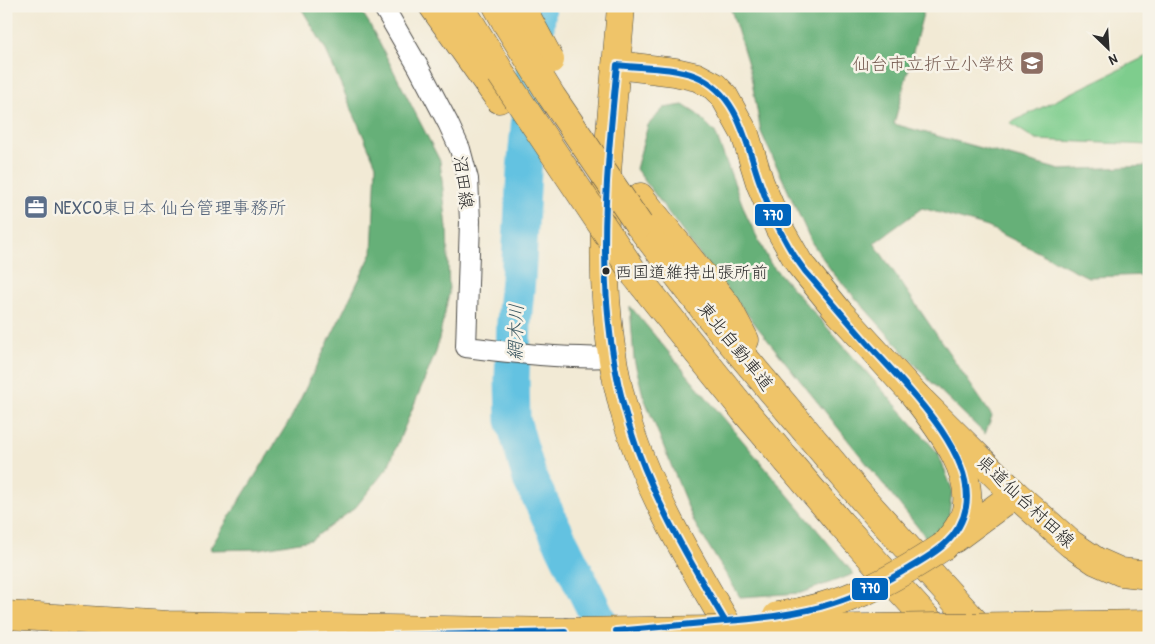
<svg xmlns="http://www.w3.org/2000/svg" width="1155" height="644" viewBox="0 0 1155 644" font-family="'Patrick Hand','Klee One',sans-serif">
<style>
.green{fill:#7ecd8d;stroke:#547c5c}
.forest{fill:#66b078;stroke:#486e52}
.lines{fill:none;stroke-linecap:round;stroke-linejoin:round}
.river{stroke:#63c2e1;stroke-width:35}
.minor-casing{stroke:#494844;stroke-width:22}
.primary-casing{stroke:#494844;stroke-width:29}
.motorway-casing{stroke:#494844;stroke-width:29}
.minor{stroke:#fff;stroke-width:20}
.primary{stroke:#efc469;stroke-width:28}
.motorway{stroke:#efc469;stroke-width:28}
.motorway-bridge-casing{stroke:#494844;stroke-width:29;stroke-linecap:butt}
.motorway-bridge{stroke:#efc469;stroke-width:28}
.bus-1-casing{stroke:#f7f3e8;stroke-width:10}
.bus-1{stroke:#0065bd;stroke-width:6}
.bus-dot{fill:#2b2b2b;stroke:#f7f3e8;stroke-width:2}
.labels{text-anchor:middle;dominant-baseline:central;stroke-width:5;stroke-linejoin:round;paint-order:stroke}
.bus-label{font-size:17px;fill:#2b2b2b;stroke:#f7f3e8;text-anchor:start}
.education-label{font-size:18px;fill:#785e54;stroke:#f7f3e8;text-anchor:end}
.street-label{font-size:18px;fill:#2b2b2b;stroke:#f7f3e8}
.service-label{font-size:18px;fill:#4e5e75;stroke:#f7f3e8;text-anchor:start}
.water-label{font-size:19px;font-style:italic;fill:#3c5862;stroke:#f7f3e8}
.line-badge{stroke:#f7f3e8;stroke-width:2}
.badge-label{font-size:14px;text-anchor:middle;font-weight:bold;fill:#fff}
</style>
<rect width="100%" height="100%" fill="#f7f3e8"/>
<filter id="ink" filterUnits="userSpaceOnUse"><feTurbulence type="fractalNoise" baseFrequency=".02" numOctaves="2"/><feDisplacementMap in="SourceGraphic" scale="10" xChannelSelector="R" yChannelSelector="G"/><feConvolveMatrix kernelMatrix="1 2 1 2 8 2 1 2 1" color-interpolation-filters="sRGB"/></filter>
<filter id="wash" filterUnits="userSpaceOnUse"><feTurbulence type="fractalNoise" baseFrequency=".0096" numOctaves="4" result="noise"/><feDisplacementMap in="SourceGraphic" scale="20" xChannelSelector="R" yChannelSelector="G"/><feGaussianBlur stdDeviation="1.12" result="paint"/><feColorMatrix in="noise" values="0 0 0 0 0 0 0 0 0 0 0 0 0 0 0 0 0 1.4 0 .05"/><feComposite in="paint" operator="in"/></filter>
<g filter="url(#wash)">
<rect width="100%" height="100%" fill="#f2ead5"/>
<path class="green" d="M1149,55V145L1036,140L1010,123Z"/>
<g class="forest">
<path d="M300,6H358L369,23L440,161L447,228L449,294L436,352L388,467L355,508L311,540L259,549L209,550L291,418L372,253L376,165L325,48Z"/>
<path d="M730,6H925L894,124L1060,170L1149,166V275L1088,277L988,227L922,208L874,243L992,416L985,434L928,379L833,273L812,243L761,132L750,71Z"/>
<path d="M683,105L697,114L715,132L747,217L770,263L938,453L952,489L948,523L928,540L702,258L636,169L648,125L664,108Z"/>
<path d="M630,306L854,574L801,593L740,597L694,522L643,395L634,359Z"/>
</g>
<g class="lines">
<path class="river" d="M539,6L524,171L518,279L514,322L512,380L513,420L530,479L608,638"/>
</g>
</g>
<g filter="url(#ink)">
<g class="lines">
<defs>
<path id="minor" d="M383,6L419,68L448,123L460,149L468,179L470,221L466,347C515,353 563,359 613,357"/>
<g id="primary">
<path d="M621,6C611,144 586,289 628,424C652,500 695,570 735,638"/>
<path d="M617,65L675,72L697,77L714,86L724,96L745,134L760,183L779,228L799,263L839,312L913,393L1015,494L1071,544L1096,561L1121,572L1149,575"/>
</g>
<g id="motorway">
<path d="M433,6L499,99"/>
<path d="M460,6L501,73"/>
<path d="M497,6L507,24"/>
<path d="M640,197L727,306L745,340"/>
<path d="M639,225L710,317L863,499L989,638"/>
<path d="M636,276L744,410L840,523L944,638"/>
<path d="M913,393C936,424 975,469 966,510C963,524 953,535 944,546"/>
<path d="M954,539L1015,494"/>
<path d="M6,615L168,625L565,632"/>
<path d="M1015,626L1149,624"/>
</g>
</defs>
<use href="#minor" class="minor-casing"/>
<use href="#primary" class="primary-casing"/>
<use href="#motorway" class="motorway-casing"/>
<use href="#minor" class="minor"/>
<use href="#primary" class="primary"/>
<use href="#motorway" class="motorway"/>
<defs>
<g id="motorway-bridge">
<path d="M521,6L550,60"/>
<path d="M507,24L552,97L639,225"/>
<path d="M501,74L636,276"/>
<path d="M777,616C845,606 888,583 944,546"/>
<path d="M565,632L1015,626"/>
</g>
</defs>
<use href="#motorway-bridge" class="motorway-bridge-casing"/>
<use href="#motorway-bridge" class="motorway-bridge"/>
<defs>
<g id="bus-1">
<path d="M617,65C643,68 672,67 696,76C739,94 746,144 760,183C771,214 785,245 805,271C826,295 846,319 867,343C901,381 976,452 966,507C960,539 935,553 909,568C846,606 798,616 725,621C688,558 650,494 629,425C593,308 605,185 617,65Z"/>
<path d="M616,631L725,621"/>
<path d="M300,638L565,632"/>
</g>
</defs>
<use href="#bus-1" class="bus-1-casing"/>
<use href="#bus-1" class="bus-1"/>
</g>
</g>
<defs>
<symbol id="school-square" viewBox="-11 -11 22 22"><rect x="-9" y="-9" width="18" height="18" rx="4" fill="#8d6e63" stroke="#f7f3e8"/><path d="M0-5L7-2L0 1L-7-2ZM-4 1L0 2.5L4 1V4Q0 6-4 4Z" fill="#fff"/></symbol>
<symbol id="office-square" viewBox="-11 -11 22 22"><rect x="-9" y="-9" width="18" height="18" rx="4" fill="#5c6f8a" stroke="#f7f3e8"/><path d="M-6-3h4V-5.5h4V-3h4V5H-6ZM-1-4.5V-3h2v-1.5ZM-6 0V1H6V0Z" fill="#fff"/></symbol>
</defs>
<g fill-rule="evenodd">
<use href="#school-square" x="1018" y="49" width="28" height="28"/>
<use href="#office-square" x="22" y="193" width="28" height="28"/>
</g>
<circle class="bus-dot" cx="606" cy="271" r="4.5"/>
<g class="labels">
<g class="bus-label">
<text x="615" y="271">西国道維持出張所前</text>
</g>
<g class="education-label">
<text x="1014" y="63">仙台市立折立小学校</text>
</g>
<g class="street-label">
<text transform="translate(464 182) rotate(82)">沼田線</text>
<text transform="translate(736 346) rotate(51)">東北自動車道</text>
<text transform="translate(1026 501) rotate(43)">県道仙台村田線</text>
</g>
<g class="service-label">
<text x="54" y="207">NEXCO東日本 仙台管理事務所</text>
</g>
<g class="water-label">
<text transform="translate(515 332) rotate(-88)">網木川</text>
</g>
</g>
<g class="line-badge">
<rect x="754" y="203" width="38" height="24" rx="5" fill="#0065bd"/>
<rect x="851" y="577" width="38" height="24" rx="5" fill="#0065bd"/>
</g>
<g class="badge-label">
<text x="773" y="220">770</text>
<text x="870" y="593">770</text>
</g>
<rect width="1155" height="644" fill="none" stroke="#f7f3e8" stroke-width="25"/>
<g transform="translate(1108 48) rotate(155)" stroke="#f7f3e8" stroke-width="4" paint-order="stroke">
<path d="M0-4L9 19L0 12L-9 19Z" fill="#2b2b2b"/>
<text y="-8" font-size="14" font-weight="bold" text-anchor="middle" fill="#2b2b2b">N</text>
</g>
</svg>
